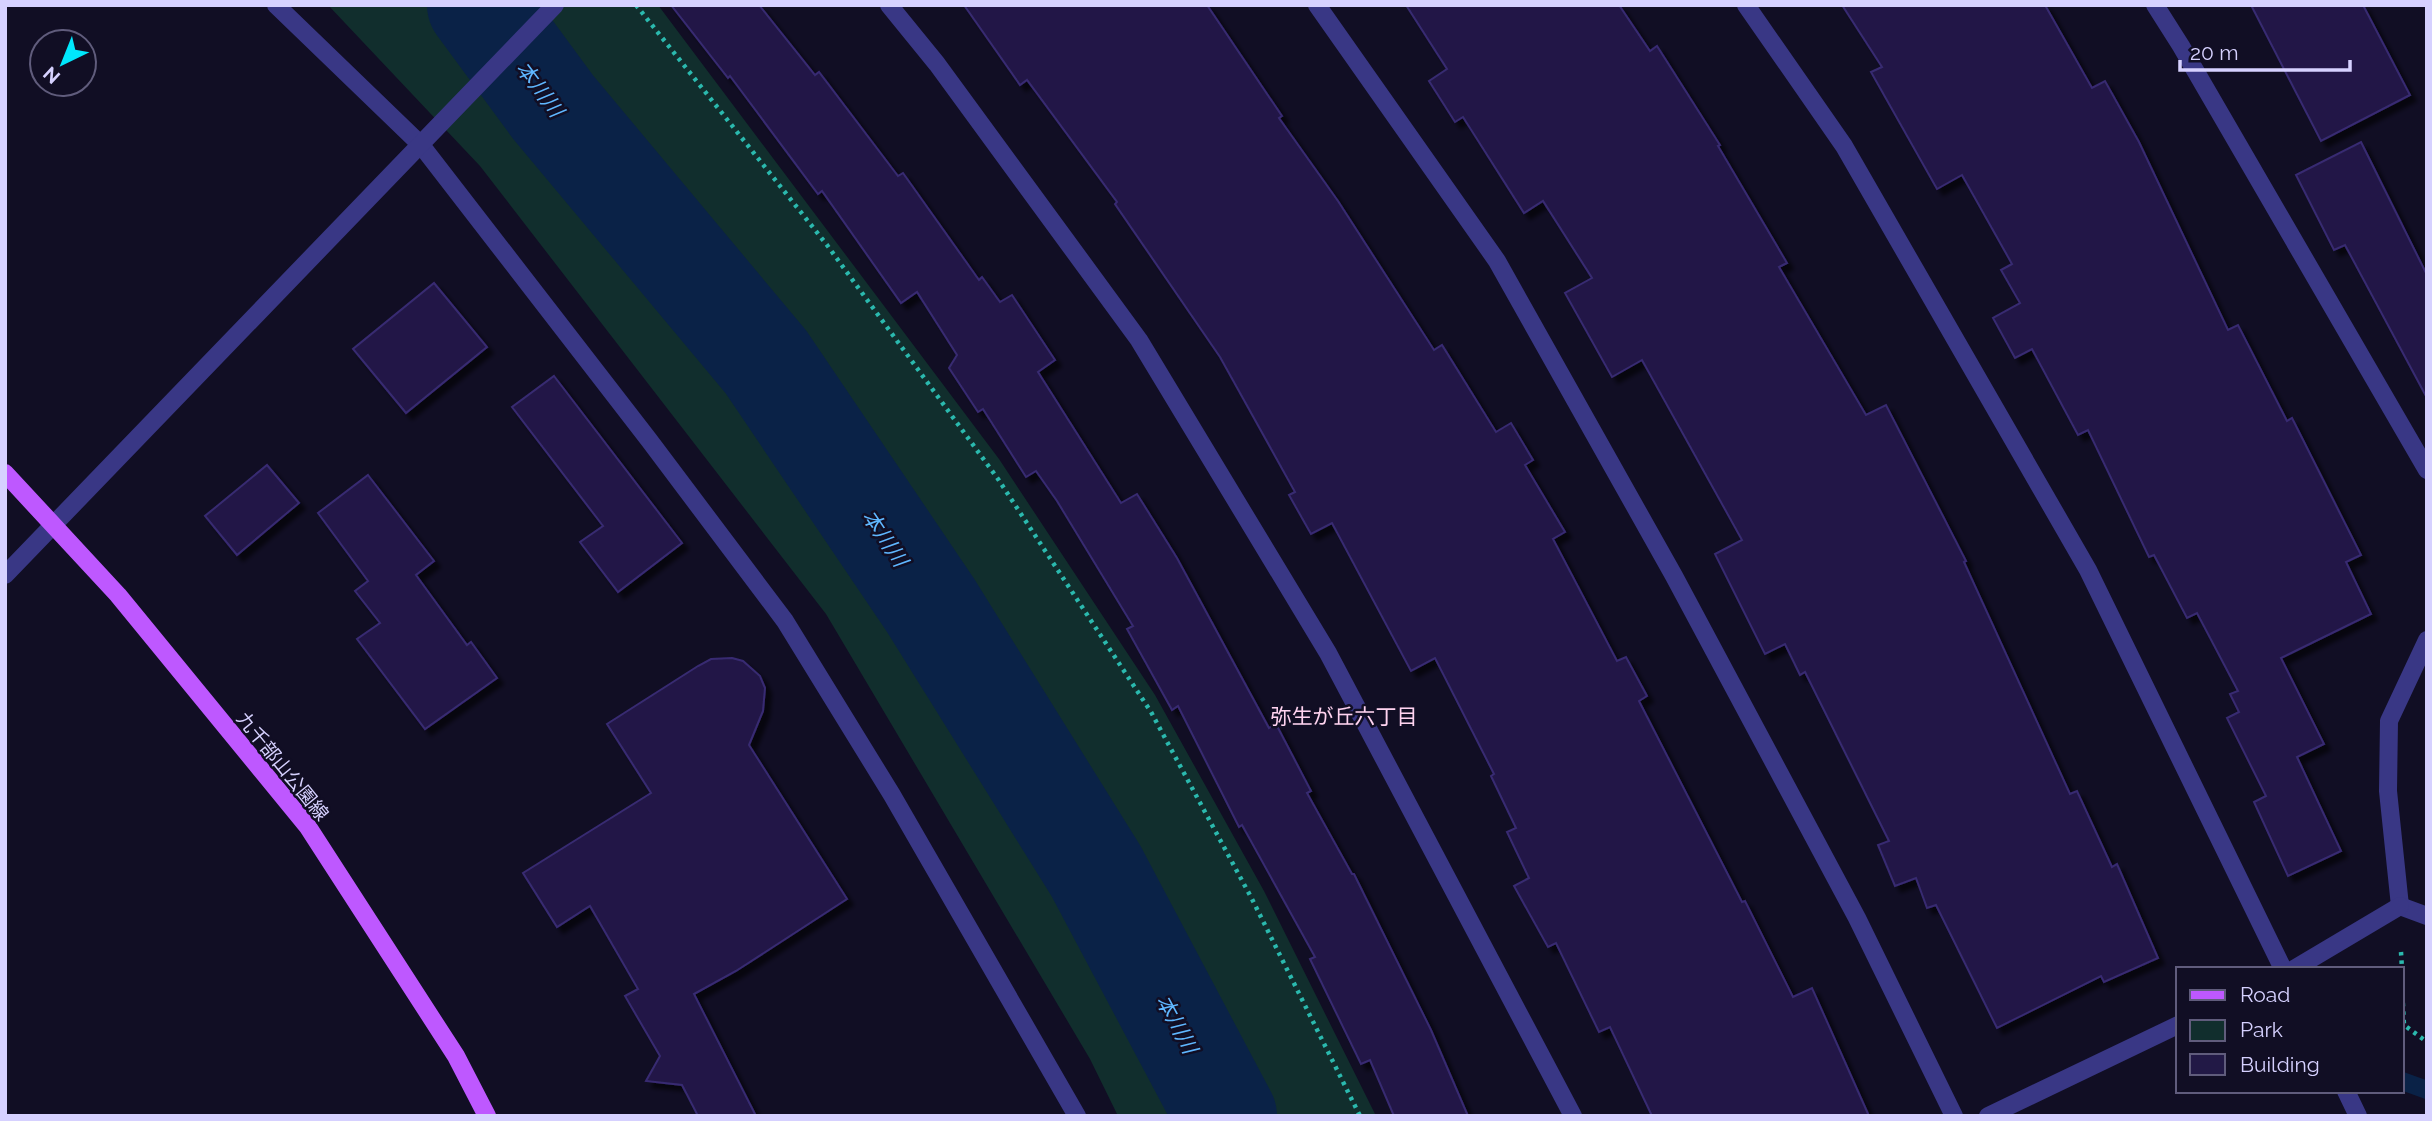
<svg xmlns="http://www.w3.org/2000/svg" width="2432" height="1121" viewBox="0 0 2432 1121" font-family="Raleway,'Noto Sans JP',sans-serif">
<style>
.green{fill:#112e2d}
.lines{fill:none;stroke-linecap:round;stroke-linejoin:round}
.stream{stroke:#0a2247;stroke-width:18}
.river{stroke:#0a2247;stroke-width:102}
.building{fill:#221946;stroke:#382b72;stroke-width:2;filter:url(#shadow)}
.path{stroke:#2bb9ae;stroke-width:4.5;stroke-dasharray:3.5 5;stroke-linecap:butt}
.minor{stroke:#393785;stroke-width:18}
.major{stroke:#be58ff;stroke-width:18}
.labels{text-anchor:middle;dominant-baseline:central;stroke-width:5;stroke-linejoin:round;paint-order:stroke}
.street-label{font-size:19px;fill:#d6d1ff;stroke:#110e24}
.water-label{font-size:21px;font-style:italic;fill:#5fb7ff;stroke:#110e24}
.neighbourhood-label{font-size:21px;fill:#ffd3f0;stroke:#110e24}
</style>
<defs>
<filter id="shadow"><feDropShadow dx="6" dy="6" stdDeviation="2" flood-color="#0009"/></filter>
</defs>
<rect width="100%" height="100%" fill="#110e24"/>
<g class="green">
<path d="M328,5H429L755,417L1004,783L1172,1116H1118L1090,1059L826,614L480,166Z"/>
<path d="M531,5H658L999,459L1155,695L1264,891L1376,1116H1254L1058,730L806,353L548,31Z"/>
</g>
<g class="lines">
<path class="stream" d="M2402,1081L2427,1090"/>
<path class="river" d="M478,5L553,107L766,362L931,606L1096,871L1226,1116"/>
</g>
<g class="building">
<path d="M671,5H759L815,75L819,72L898,176L903,173L979,280L982,277L1000,302L1012,295L1055,360L1038,372L1121,503L1137,494L1177,558L1269,728L1276,724L1311,791L1307,793L1352,874H1354L1431,1030L1468,1116H1394L1370,1060L1361,1064L1310,959L1315,957L1242,825L1239,827L1178,706L1172,710L1127,629L1133,626L1057,501L1036,471L1026,477L983,409L978,412L949,368L957,355L917,292L901,303L822,191L818,194L730,76L728,78Z"/>
<path d="M964,5H1207L1282,116L1279,118L1338,201L1434,350L1442,345L1496,432L1511,423L1533,460L1525,465L1565,532L1553,539L1617,661L1626,657L1647,696L1639,701L1742,902L1745,901L1793,997L1812,988L1869,1116H1652L1610,1027L1599,1032L1556,943L1548,947L1514,886L1529,878L1507,832L1516,828L1491,776L1494,774L1435,658L1411,671L1332,523L1311,534L1289,495L1295,492L1220,357L1115,204L1117,202L1027,80L1020,85Z"/>
<path d="M1406,5H1619L1650,51L1657,46L1720,145L1718,146L1787,263L1779,267L1866,415L1886,405L1966,561L1964,562L2070,794L2077,791L2112,867L2117,864L2158,958L2104,982L2101,976L1997,1028L1936,905L1927,908L1916,878L1895,886L1878,845L1889,841L1805,672L1800,675L1785,644L1765,654L1715,554L1742,540L1642,360L1612,377L1565,293L1592,278L1543,201L1524,213L1463,117L1455,122L1429,81L1447,69Z"/>
<path d="M1842,5H2045L2092,88L2105,81L2139,142L2228,330L2238,325L2287,421L2292,418L2361,555L2346,562L2371,614L2281,658L2324,744L2297,757L2341,851L2288,876L2254,802L2266,796L2227,718L2239,712L2230,694L2238,691L2197,613L2187,618L2154,555L2149,557L2088,430L2078,435L2032,349L2015,358L1993,318L2020,303L2001,270L2012,264L1962,175L1937,189L1871,72L1882,67Z"/>
<path d="M2251,5H2363L2410,95L2321,141Z"/>
<path d="M2361,142L2427,275V398L2345,245L2334,250L2296,175Z"/>
<path d="M434,283L487,347L406,413L353,349Z"/>
<path d="M554,376L682,543L618,592L580,542L603,526L512,407Z"/>
<path d="M267,465L299,503L237,555L205,516Z"/>
<path d="M368,475L434,561L416,575L467,645L471,642L497,678L425,729L357,639L380,623L355,591L368,581L318,513Z"/>
<path d="M732,658L743,661L760,676L765,688L763,711L749,745L847,899L736,971L694,994L756,1116H698L682,1085L646,1081L660,1056L625,996L638,989L590,906L557,927L523,873L651,793L607,724L698,666L711,659Z"/>
</g>
<g class="lines">
<g class="path">
<path d="M636,5L827,245L998,479L1151,712L1252,899L1360,1116"/>
<path d="M2401,952L2402,969"/>
<path d="M2402,986L2404,1025L2427,1042"/>
</g>
<g class="minor">
<path d="M276,5L421,145L649,440L785,621L892,795L1077,1116"/>
<path d="M889,5L937,64L1139,340L1328,653L1573,1116"/>
<path d="M1317,5L1497,261L1674,576L1857,918L1954,1116"/>
<path d="M1746,5L1844,146L2088,570L2283,969"/>
<path d="M2155,5L2181,46L2427,470"/>
<path d="M5,575L555,5"/>
<path d="M2400,906L2388,791L2389,721L2427,640"/>
<path d="M2400,906L2427,916"/>
<path d="M2294,969L2400,906"/>
<path d="M2346,1091L2358,1116"/>
<path d="M1988,1116L2178,1025"/>
</g>
<path class="major" d="M5,473L118,595L308,827L456,1056L487,1116"/>
</g>
<g class="labels">
<g class="street-label">
<text transform="translate(283 766) rotate(51)">九千部山公園線</text>
</g>
<g class="water-label">
<text transform="translate(540 89) rotate(53)">本川川</text>
<text transform="translate(885 538) rotate(56)">本川川</text>
<text transform="translate(1177 1024) rotate(62)">本川川</text>
</g>
<g class="neighbourhood-label">
<text x="1344" y="716">弥生が丘六丁目</text>
</g>
</g>
<rect width="2432" height="1121" fill="none" stroke="#d6d1ff" stroke-width="14"/>
<rect x="2176" y="967" width="228" height="126" fill="#110e24" stroke="#605c7c" stroke-width="2"/>
<rect x="2190" y="990" width="35" height="10" fill="#be58ff" stroke="#605c7c" stroke-width="2"/>
<text x="2240" y="1002" font-size="21" fill="#d6d1ff">Road</text>
<rect x="2190" y="1020" width="35" height="21" fill="#112e2d" stroke="#605c7c" stroke-width="2"/>
<text x="2240" y="1037" font-size="21" fill="#d6d1ff">Park</text>
<rect x="2190" y="1054" width="35" height="21" fill="#221946" stroke="#605c7c" stroke-width="2"/>
<text x="2240" y="1072" font-size="21" fill="#d6d1ff">Building</text>
<g transform="translate(63 63) rotate(223)"><circle r="33" fill="#110e24" stroke="#605c7c" stroke-width="2"/>
<path d="M0-5L12 26L0 18L-12 26Z" fill="#00e7fc"/>
<text y="-10" font-size="19" font-weight="bold" text-anchor="middle" fill="#d6d1ff">N</text>
</g>
<path d="M2180 60v10h170v-10" fill="none" stroke="#d6d1ff" stroke-width="3.5"/>
<text x="2190" y="60" font-size="21" fill="#d6d1ff" stroke="#110e24" stroke-width="5" paint-order="stroke">20 m</text>
</svg>
